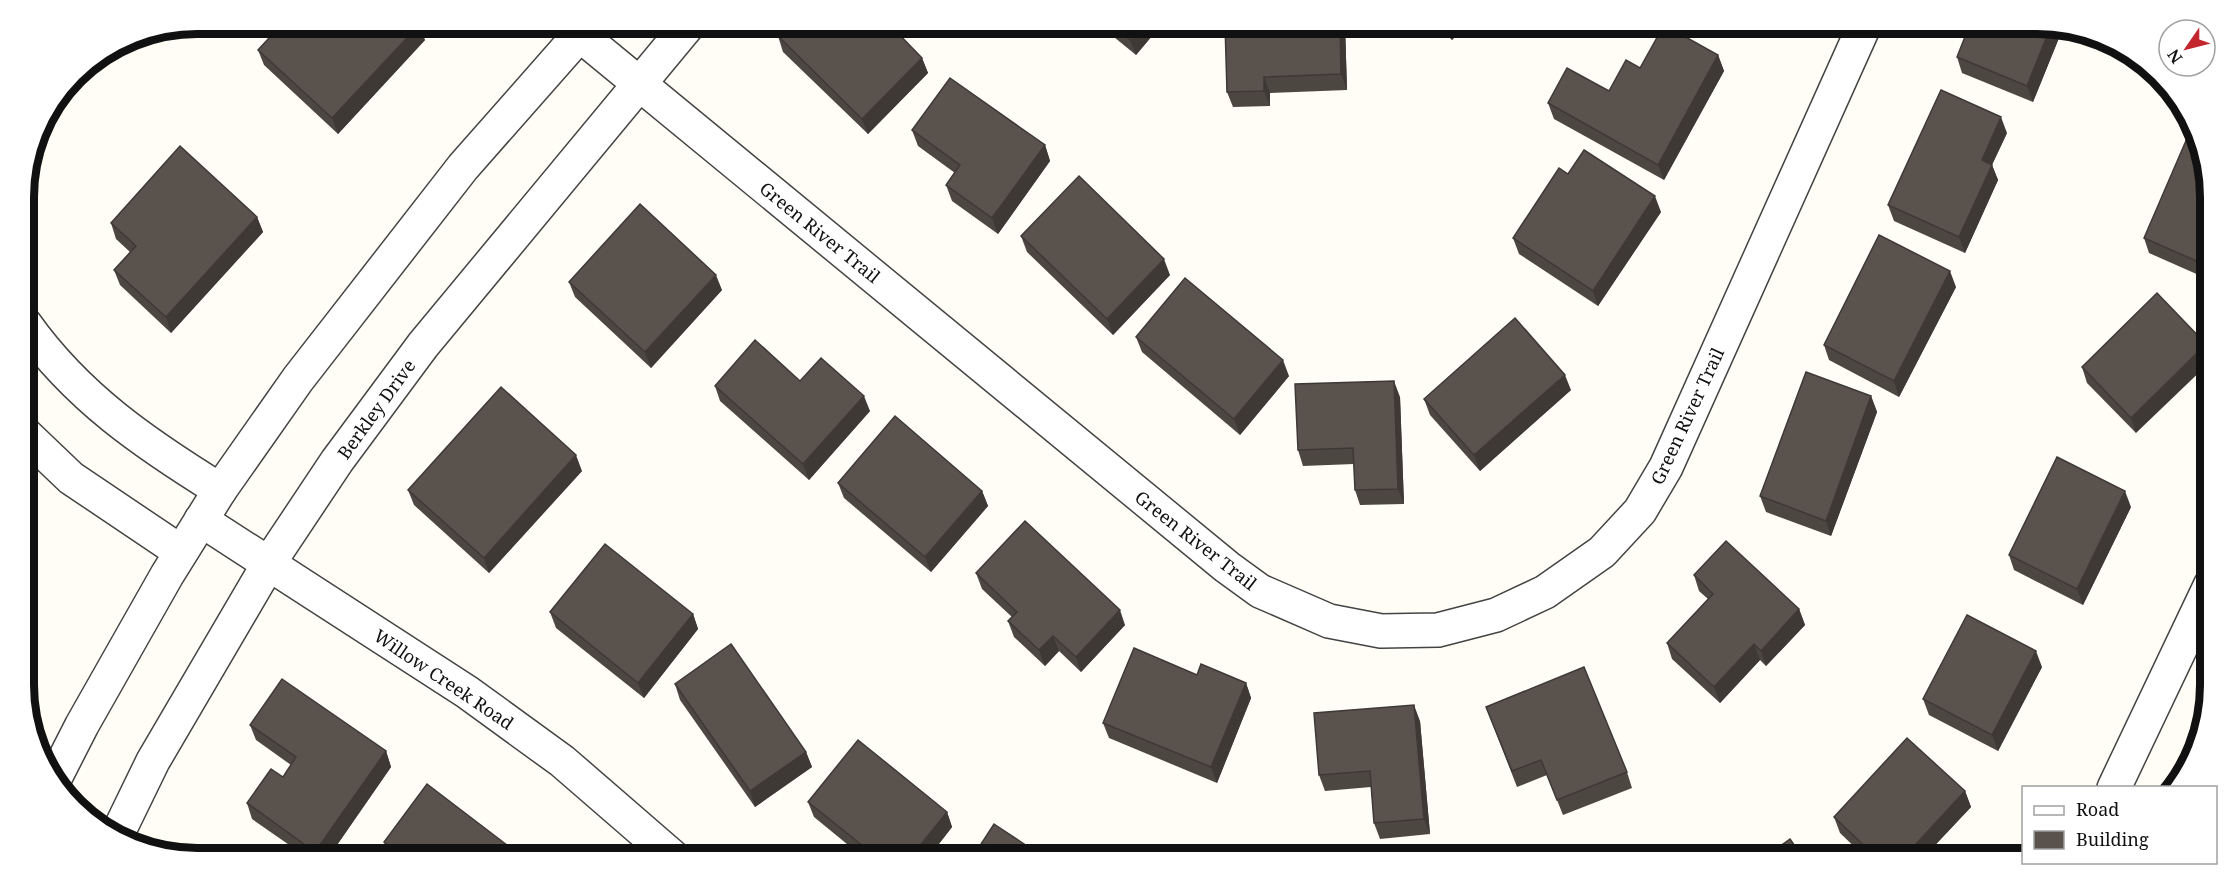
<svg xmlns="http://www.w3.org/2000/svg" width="2235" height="882" viewBox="0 0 2235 882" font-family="'Noto Serif',serif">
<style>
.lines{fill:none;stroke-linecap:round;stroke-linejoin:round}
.minor-casing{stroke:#444;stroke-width:36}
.minor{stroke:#fff;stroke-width:33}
.wall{fill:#4d4742}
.shaded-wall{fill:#3f3936}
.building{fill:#5a524d;stroke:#3f3936;stroke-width:1.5}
.labels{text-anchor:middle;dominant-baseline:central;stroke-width:6;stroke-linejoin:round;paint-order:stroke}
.street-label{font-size:18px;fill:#111;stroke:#fff}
.rim{fill:none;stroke:#111;stroke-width:8}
</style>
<rect width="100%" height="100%" fill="#fffdf5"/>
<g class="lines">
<defs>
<g id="minor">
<path d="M580,35L1227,567L1260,591L1329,621L1381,631L1438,630L1496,615L1545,592L1602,552L1640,511L1666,467L1865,24"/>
<path d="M25,324C77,397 144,443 220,490"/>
<path d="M26,435L71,478L181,552"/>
<path d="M201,520L467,692L562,761L674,858"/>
<path d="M56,776L82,725L167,575L220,490L298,379L463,167L589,24"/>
<path d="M2114,788L2211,584"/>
<path d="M118,833L153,761L269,563L337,461L423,345L689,24"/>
</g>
</defs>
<use href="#minor" class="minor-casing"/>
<use href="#minor" class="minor"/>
</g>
<g class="wall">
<path d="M789,24H914L901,37L922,58L928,73L868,134L783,52L778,36Z"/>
<path d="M1098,24H1162L1136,55Z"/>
<path d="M1225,24H1345L1347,90L1270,93V106L1233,107L1227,92Z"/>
<path d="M1436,24H1467L1452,40Z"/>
<path d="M1730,24H1742L1739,29Z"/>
<path d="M2038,24L2063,28L2033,102L1962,73L1957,57Z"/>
<path d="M425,40L338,134L264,65L258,50Z"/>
<path d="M1718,55L1724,71L1664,180L1554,119L1548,103L1609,91L1640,68Z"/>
<path d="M912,130L1045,145L1050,161L998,234L952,201L946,185L955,173L918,146Z"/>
<path d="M2007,133L1992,165L1998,180L1965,253L1894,221L1888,205Z"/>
<path d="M2209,174L2210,280L2149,253L2144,238Z"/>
<path d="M1661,212L1598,306L1519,254L1513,238Z"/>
<path d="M257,217L263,232L171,333L120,285L114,270L130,252L116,239L111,223Z"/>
<path d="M1021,236L1170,275L1113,335L1027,252Z"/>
<path d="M569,282L722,290L651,368L575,297Z"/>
<path d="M1956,287L1899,397L1829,360L1824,345Z"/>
<path d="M2157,293L2136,433L2087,383L2082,367Z"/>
<path d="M1136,337L1289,376L1240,435L1142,352Z"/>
<path d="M800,381L870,411L809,480L720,401L715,386Z"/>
<path d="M1571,390L1480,471L1430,415L1424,399Z"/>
<path d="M1871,396L1877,412L1831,536L1766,512L1760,496Z"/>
<path d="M1400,397L1404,504L1360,505L1355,490L1354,464L1303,466L1298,450Z"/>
<path d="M582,471L489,573L414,505L408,490Z"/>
<path d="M838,483L982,491L988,506L931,572L844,498Z"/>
<path d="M2131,507L2083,605L2014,570L2009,555Z"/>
<path d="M976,573L1125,625L1081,672L1059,651L1045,666L1014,637L1008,621L1012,617L982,589Z"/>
<path d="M1694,575L1799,609L1805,625L1766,666L1760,660L1720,703L1672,659L1667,643L1708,599L1699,591Z"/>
<path d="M550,612L693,614L698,629L644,698L556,628Z"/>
<path d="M2042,667L1998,751L1929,715L1923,699Z"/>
<path d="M1197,675L1246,683L1251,698L1217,783L1109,738L1103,723Z"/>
<path d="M675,684L806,752L812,767L755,807L680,700Z"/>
<path d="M1486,707L1627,772L1632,788L1563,815L1547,775L1517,787Z"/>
<path d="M1420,721L1430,834L1380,839L1374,823L1371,787L1325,791L1319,775Z"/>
<path d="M250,725L386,751L391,767L328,858H308L252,819L247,803L283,777L291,765L256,740Z"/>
<path d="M1965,791L1971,807L1923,858H1866L1840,833L1834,817Z"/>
<path d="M808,802L947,812L952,827L928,858H864L814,817Z"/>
<path d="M384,842L524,858H390Z"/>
</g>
<g class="shaded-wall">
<path d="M420,24L425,40L338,134L332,118Z"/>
<path d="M893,24H914L896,42L891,26Z"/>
<path d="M1143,24H1162L1136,55L1130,40Z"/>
<path d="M1340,24H1345L1347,90L1341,74Z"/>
<path d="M1446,24H1467L1452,40Z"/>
<path d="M1737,24H1742L1739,29Z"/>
<path d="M2051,26L2063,28L2033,102L2027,86Z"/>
<path d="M1718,55L1724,71L1664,180L1658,165Z"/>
<path d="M922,58L928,73L868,134L862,119Z"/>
<path d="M1264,77L1270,93V106L1264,91Z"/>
<path d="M2001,117L2007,133L1987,175L1982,160Z"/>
<path d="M1045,145L1050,161L998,234L992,218Z"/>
<path d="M1992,165L1998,180L1965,253L1959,237Z"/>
<path d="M1655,196L1661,212L1598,306L1593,291Z"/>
<path d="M257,217L263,232L171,333L166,317Z"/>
<path d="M1164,259L1170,275L1113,335L1107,319Z"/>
<path d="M1950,271L1956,287L1899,397L1894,381Z"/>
<path d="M716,275L722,290L651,368L645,352Z"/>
<path d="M2206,344L2210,354V362L2136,433L2131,418Z"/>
<path d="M1283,360L1289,376L1240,435L1234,419Z"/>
<path d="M1565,375L1571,390L1480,471L1474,455Z"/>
<path d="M1394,381L1400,397L1404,504L1398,489Z"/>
<path d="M864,396L870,411L809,480L803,464Z"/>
<path d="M1871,396L1877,412L1831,536L1826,521Z"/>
<path d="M576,455L582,471L489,573L484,558Z"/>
<path d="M982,491L988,506L931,572L925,557Z"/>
<path d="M2125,491L2131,507L2083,605L2077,589Z"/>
<path d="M1799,609L1805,625L1766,666L1761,651Z"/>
<path d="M1120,610L1125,625L1081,672L1076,657Z"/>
<path d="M693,614L698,629L644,698L638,683Z"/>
<path d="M1053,636L1059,651L1045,666L1039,650Z"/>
<path d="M1754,644L1760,660L1720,703L1714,687Z"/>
<path d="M2036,651L2042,667L1998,751L1992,735Z"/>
<path d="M1246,683L1251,698L1217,783L1211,767Z"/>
<path d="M1414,705L1420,721L1430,834L1424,819Z"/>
<path d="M386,751L391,767L328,858H318L315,852Z"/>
<path d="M806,752L812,767L755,807L750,791Z"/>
<path d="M1965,791L1971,807L1923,858H1903Z"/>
<path d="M947,812L952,827L928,858H910Z"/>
</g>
<g class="building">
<path d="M282,24H420L332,118L258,50Z"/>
<path d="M789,24H893L891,26L922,58L862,119L778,36Z"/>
<path d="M1111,24H1143L1130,40Z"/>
<path d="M1225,24H1340L1341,74L1264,77V91L1227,92Z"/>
<path d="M1970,24H2038L2051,26L2027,86L1957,57Z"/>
<path d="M1664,25L1718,55L1658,165L1548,103L1567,68L1609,91L1626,60L1640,68Z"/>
<path d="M950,78L1045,145L992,218L946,185L960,165L912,130Z"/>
<path d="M1941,90L2001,117L1982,160L1992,165L1959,237L1888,205Z"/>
<path d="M2188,136L2193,139L2209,174L2210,263L2208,266L2144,238Z"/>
<path d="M180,146L257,217L166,317L114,270L136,246L111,223Z"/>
<path d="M1584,150L1655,196L1593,291L1513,238L1559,168L1568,174Z"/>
<path d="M1079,176L1164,259L1107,319L1021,236Z"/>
<path d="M640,204L716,275L645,352L569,282Z"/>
<path d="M1879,235L1950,271L1894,381L1824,345Z"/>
<path d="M1185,278L1283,360L1234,419L1136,337Z"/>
<path d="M2157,293L2206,344L2131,418L2082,367Z"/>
<path d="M1515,318L1565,375L1474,455L1424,399Z"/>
<path d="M755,340L800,381L821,358L864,396L803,464L715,386Z"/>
<path d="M1806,372L1871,396L1826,521L1760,496Z"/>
<path d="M1394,381L1398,489L1355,490L1353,448L1298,450L1295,384Z"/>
<path d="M501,387L576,455L484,558L408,490Z"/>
<path d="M895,416L982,491L925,557L838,483Z"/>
<path d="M2057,457L2125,491L2077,589L2009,555Z"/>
<path d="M1025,521L1120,610L1076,657L1053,636L1039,650L1008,621L1017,612L976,573Z"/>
<path d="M1726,541L1799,609L1761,651L1754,644L1714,687L1667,643L1713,594L1694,575Z"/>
<path d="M605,544L693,614L638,683L550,612Z"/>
<path d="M1967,615L2036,651L1992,735L1923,699Z"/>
<path d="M731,644L806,752L750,791L675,684Z"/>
<path d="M1134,648L1197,675L1201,664L1246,683L1211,767L1103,723Z"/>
<path d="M1584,667L1627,772L1557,800L1541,760L1512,771L1486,707Z"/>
<path d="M282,679L386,751L315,852L247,803L271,769L283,777L296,757L250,725Z"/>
<path d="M1414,705L1424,819L1374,823L1370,771L1319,775L1314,713Z"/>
<path d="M1907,738L1965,791L1903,858H1877L1834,817Z"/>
<path d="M858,740L947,812L910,858H878L808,802Z"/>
<path d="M427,784L524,858H405L384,842Z"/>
<path d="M994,824L1045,858H972Z"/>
<path d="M1790,839L1803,858H1764Z"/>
</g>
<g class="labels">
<g class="street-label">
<text transform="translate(820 232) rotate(39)">Green River Trail</text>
<text transform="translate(376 409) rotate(-54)">Berkley Drive</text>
<text transform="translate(1687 416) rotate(-65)">Green River Trail</text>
<text transform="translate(1196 540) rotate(38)">Green River Trail</text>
<text transform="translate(444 679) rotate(34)">Willow Creek Road</text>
</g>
</g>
<path d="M0 0H2235V882H0ZM197 34H2037A163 163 0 0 1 2200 197V685A163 163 0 0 1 2037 848H197A163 163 0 0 1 34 685V197A163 163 0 0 1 197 34Z" fill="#fff" fill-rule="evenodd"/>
<path class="rim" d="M197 34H2037A163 163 0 0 1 2200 197V685A163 163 0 0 1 2037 848H197A163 163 0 0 1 34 685V197A163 163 0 0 1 197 34Z"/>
<rect x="2022" y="786" width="195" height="78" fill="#ffffff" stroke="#a0a0a0" stroke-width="1.5"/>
<rect x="2034" y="806" width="30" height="9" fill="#ffffff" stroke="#a0a0a0" stroke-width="1.5"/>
<text x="2076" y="816" font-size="18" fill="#111111">Road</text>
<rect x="2034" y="831" width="30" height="18" fill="#5a524d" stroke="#a0a0a0" stroke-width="1.5"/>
<text x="2076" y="846" font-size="18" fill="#111111">Building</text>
<g transform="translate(2187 48) rotate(235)"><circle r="28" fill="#ffffff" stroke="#a0a0a0" stroke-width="1.5"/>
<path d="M0-4.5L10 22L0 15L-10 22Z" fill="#c4262e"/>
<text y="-9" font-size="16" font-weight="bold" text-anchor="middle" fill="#111111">N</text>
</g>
</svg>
